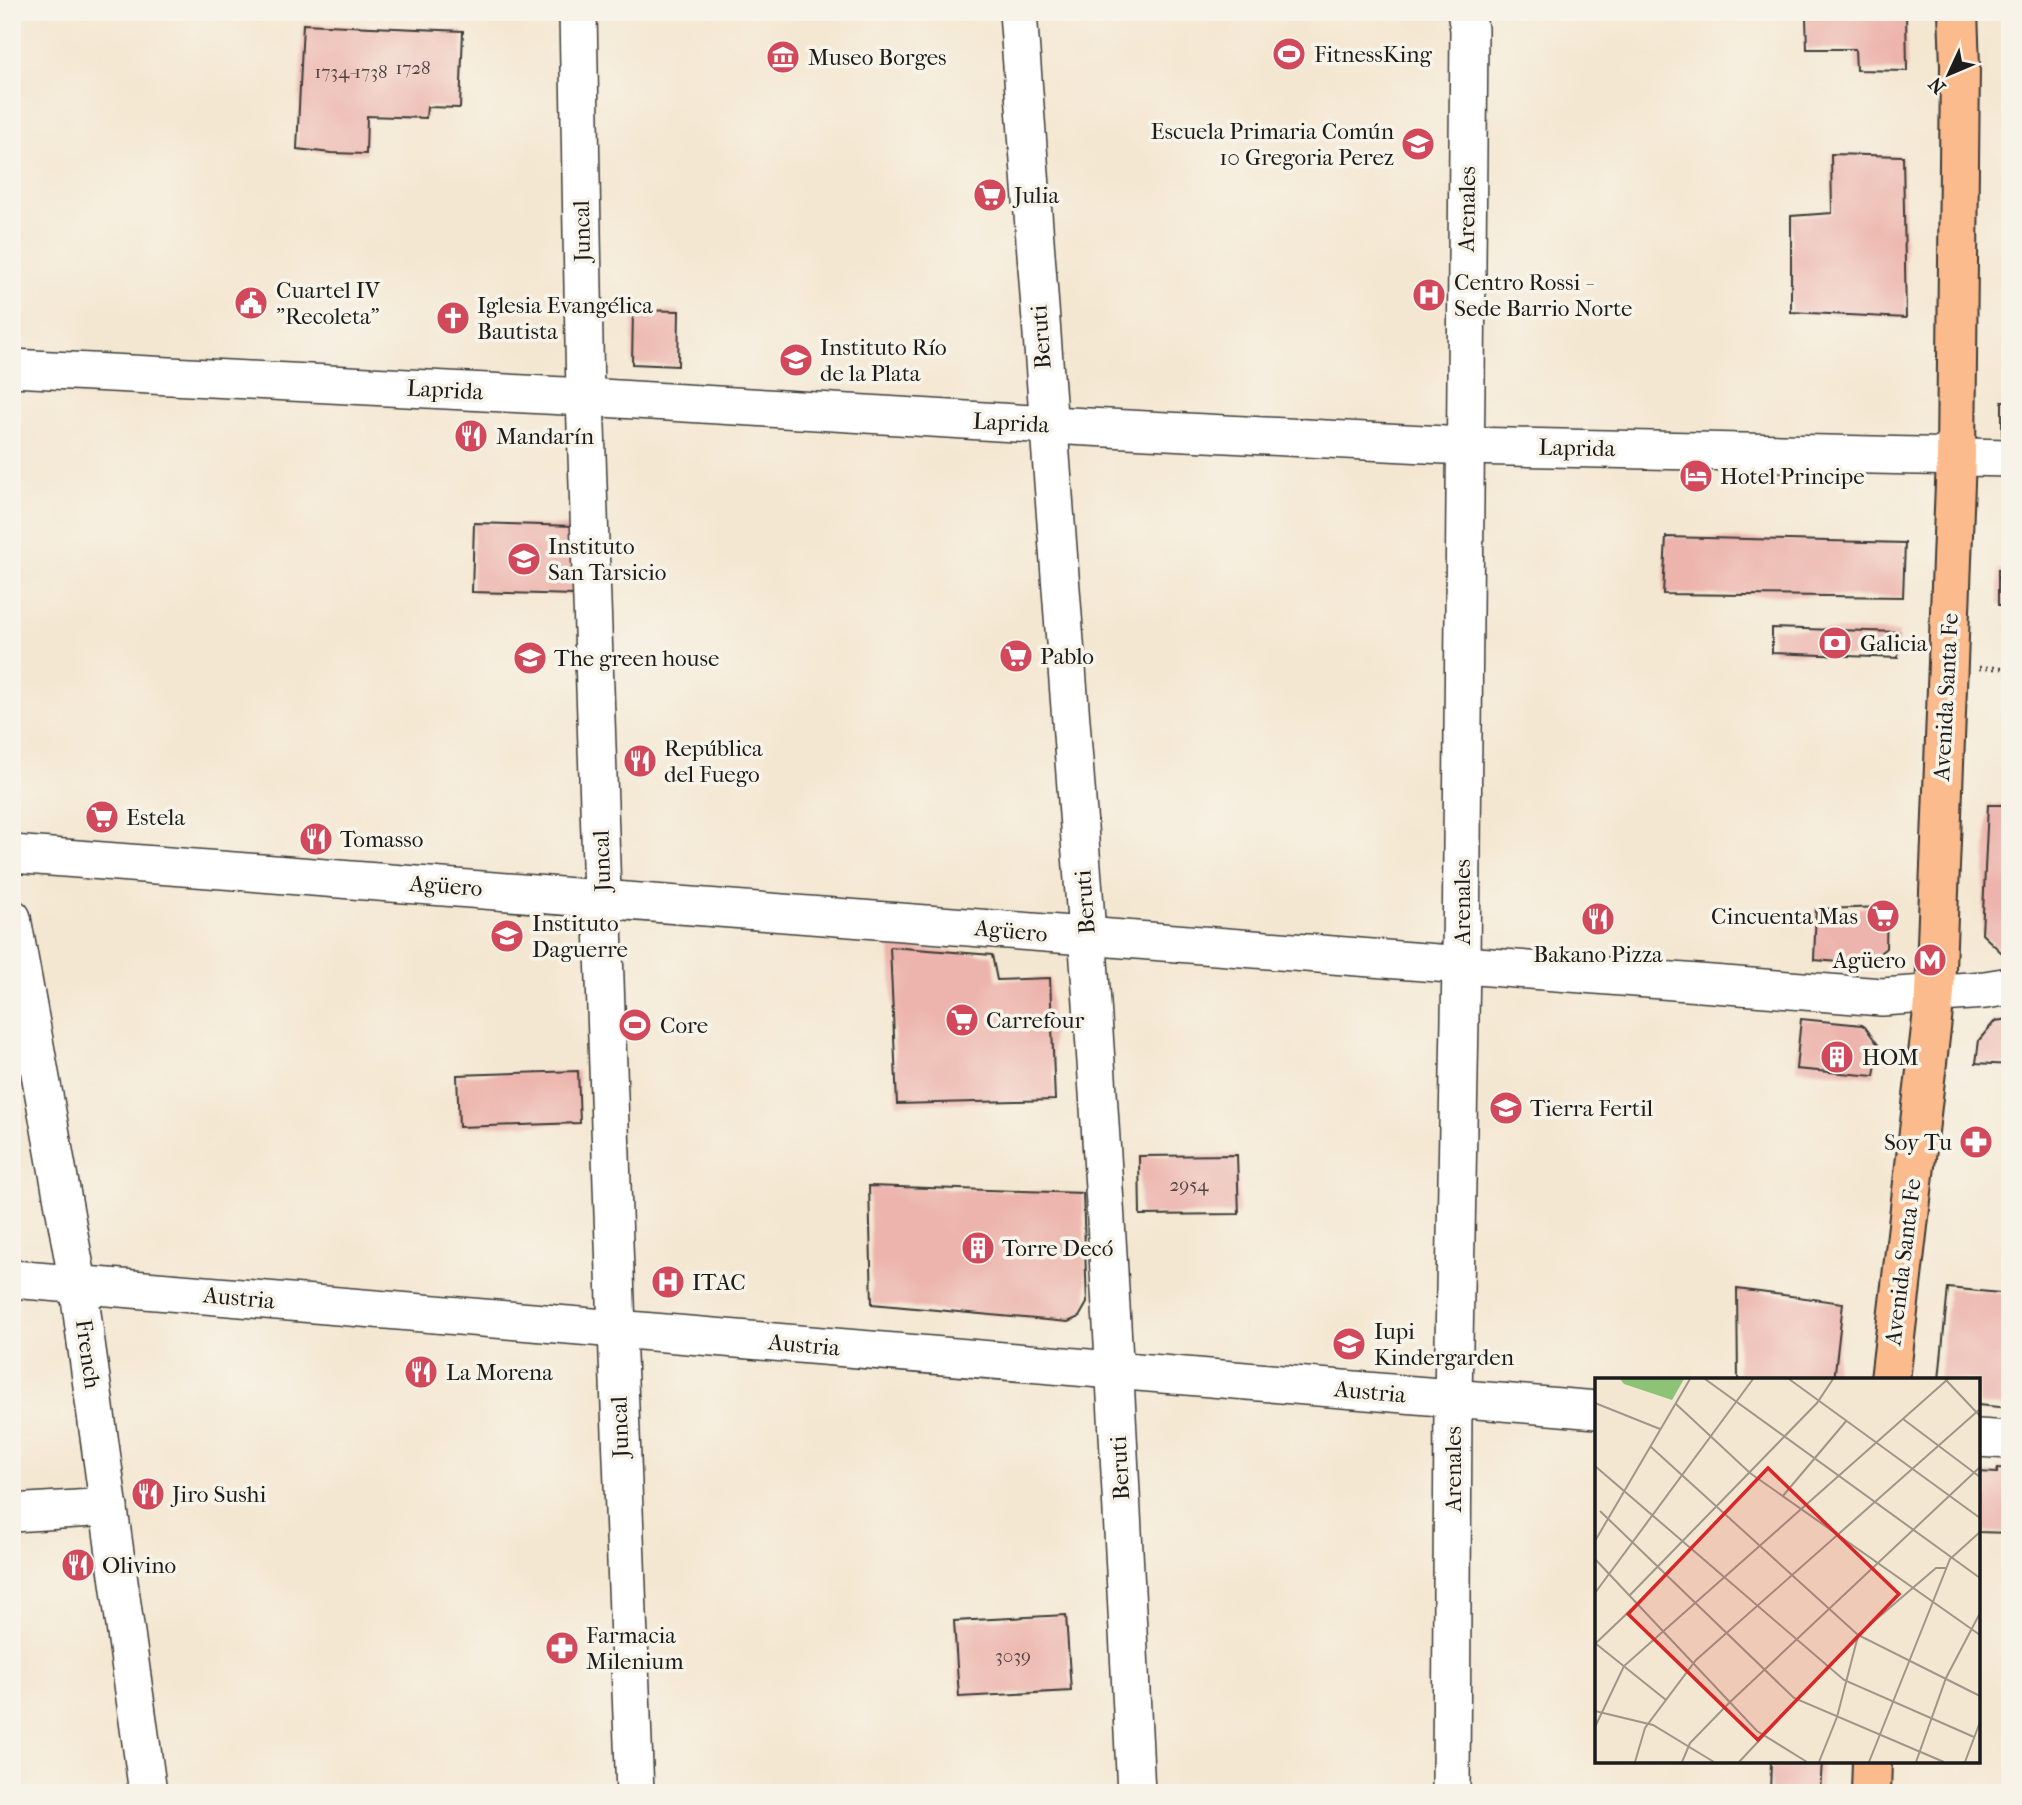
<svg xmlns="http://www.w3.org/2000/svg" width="2022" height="1805" viewBox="0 0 2022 1805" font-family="'IM FELL French Canon',serif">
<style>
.building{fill:#ecb4ac}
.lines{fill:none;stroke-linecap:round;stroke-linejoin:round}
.minor-casing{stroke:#3c3a37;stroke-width:40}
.major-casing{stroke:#3c3a37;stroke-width:42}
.path{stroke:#3c3a37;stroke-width:4.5;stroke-dasharray:2 5;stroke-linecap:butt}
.minor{stroke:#fff;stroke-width:37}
.major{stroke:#fbbb8c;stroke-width:38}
.labels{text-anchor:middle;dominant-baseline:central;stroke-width:7;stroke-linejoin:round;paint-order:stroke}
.number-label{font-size:19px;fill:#504240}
.poi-label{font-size:23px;fill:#1c1c1c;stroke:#f7f3e8;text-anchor:start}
.street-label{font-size:23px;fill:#1c1c1c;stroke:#f7f3e8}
.inset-road{fill:none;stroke:#9e9689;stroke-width:2}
.view{fill:#d62828;fill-opacity:0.15;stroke:#d62828;stroke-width:3.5}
.inset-edge{fill:none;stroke:#1c1c1c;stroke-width:3.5}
</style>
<rect width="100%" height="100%" fill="#f7f3e8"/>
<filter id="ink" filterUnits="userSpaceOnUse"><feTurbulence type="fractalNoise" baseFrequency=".0143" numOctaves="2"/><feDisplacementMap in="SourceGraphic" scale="14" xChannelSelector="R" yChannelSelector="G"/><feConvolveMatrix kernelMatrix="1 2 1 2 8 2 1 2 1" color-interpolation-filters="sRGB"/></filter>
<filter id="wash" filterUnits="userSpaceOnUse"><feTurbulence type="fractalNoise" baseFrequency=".00686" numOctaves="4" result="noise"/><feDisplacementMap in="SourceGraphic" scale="28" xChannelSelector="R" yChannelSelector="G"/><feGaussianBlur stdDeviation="1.57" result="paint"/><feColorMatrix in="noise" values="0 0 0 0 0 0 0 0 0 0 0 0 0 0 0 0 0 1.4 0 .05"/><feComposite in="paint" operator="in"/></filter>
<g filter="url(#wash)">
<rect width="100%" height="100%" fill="#f4e7d1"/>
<g id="blocks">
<g class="building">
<path d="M1906,12L1907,71L1856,70L1855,49H1807L1806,17Z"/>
<path d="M2010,17V57H2006V21Z"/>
<path d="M303,24L463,31L460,108L427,107L426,118L367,116L366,154L331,153L297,149Z"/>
<path d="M1831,154L1903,156L1906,318L1791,312V216L1832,213Z"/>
<path d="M2003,278H2010V377H2005Z"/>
<path d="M633,310L679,311L678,366L632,364Z"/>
<rect x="2002" y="401" width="8" height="34"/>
<path d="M474,523L575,526L573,595L472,592Z"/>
<path d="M1666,537L1905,543L1903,597L1663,594Z"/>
<path d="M1998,570L2010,571V605H1998Z"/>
<path d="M1772,628L1899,632L1898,658L1772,653Z"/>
<path d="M1988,805H2010V952L2002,953L1982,934Z"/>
<path d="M1887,907L1886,948L1867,964L1814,960L1816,909Z"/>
<path d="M890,947L992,955L997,980L1050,978L1055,1100L897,1104Z"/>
<path d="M1801,1019L1862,1025L1865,1027L1879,1046L1874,1076L1796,1069Z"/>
<path d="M2010,1019V1065L1976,1063L1979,1040L1995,1021Z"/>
<path d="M578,1071L580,1123L459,1127L457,1075Z"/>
<path d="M1237,1155L1239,1214L1140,1215L1139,1156Z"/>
<path d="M869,1186L1083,1193L1087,1303L1079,1317L1068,1322L872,1304Z"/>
<path d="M1948,1288L2010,1294V1408L1978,1405V1380H1939Z"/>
<path d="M1737,1289L1843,1303L1834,1380H1738Z"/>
<path d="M1997,1468L2010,1469V1533L1978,1532V1472L1997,1473Z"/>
<path d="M1066,1615L1071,1691L959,1697L954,1621Z"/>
<path d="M1771,1761H1822L1820,1793H1770Z"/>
</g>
</g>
</g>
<g filter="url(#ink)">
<use href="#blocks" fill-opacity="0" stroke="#3c3a37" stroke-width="2"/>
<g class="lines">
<defs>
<g id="minor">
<path d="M578,12L585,397L617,1330L635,1793"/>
<path d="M1018,12C1039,319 1065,626 1087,933C1108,1219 1122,1506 1136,1793"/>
<path d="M12,368L585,397L1049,425L1465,446L2010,458"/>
<path d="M12,854L1882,997L1985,990L2010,986"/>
<path d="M12,918L78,1284L148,1793"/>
<path d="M12,1279L1597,1410"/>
<path d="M1978,1438L2010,1440"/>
<path d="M12,1513L109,1507"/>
<path d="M1451,1793L1453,1399L1461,964L1469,29L1466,12"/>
</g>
<g id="major">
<path d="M1890,1380L1935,994L1956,458L1960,66L1958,12"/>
<path d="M1871,1793L1872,1761"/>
</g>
</defs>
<use href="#minor" class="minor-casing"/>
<use href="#major" class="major-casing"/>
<path class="path" d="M1979,668H2010"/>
<use href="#minor" class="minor"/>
<use href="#major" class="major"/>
</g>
</g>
<defs>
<symbol id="stadium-disc" viewBox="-11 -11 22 22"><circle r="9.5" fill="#d1495b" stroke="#f7f3e8"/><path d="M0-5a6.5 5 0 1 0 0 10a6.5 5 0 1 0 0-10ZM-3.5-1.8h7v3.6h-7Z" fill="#fff"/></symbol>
<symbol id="museum-disc" viewBox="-11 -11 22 22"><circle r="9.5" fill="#d1495b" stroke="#f7f3e8"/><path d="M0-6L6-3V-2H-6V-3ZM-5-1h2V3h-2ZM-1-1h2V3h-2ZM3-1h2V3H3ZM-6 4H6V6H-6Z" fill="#fff"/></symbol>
<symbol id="school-disc" viewBox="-11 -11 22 22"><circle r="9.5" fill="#d1495b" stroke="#f7f3e8"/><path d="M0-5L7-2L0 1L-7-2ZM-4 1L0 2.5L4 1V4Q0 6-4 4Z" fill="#fff"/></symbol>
<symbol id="supermarket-disc" viewBox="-11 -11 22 22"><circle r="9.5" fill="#d1495b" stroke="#f7f3e8"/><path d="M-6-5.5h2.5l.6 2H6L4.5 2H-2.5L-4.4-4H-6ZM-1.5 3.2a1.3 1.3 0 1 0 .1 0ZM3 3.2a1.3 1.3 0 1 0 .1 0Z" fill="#fff"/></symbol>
<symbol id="hospital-disc" viewBox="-11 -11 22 22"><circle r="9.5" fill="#d1495b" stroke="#f7f3e8"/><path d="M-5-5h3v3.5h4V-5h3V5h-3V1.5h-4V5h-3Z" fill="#fff"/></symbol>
<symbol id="civic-disc" viewBox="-11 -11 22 22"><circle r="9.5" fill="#d1495b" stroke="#f7f3e8"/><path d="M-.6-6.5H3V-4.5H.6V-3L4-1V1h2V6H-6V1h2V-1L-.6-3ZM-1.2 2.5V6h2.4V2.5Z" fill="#fff"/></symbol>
<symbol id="church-disc" viewBox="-11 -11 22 22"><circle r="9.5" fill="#d1495b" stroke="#f7f3e8"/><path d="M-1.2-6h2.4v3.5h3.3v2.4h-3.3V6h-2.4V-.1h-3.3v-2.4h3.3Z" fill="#fff"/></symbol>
<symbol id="restaurant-disc" viewBox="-11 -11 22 22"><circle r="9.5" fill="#d1495b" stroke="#f7f3e8"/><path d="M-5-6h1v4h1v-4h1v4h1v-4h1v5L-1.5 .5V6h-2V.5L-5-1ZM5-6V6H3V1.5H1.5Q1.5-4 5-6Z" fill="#fff"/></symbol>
<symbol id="hotel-disc" viewBox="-11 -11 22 22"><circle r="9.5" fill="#d1495b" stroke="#f7f3e8"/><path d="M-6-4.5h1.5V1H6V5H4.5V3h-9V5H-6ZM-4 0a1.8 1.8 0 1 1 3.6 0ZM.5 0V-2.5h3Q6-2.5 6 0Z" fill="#fff"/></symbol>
<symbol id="bank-disc" viewBox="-11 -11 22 22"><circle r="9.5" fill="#d1495b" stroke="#f7f3e8"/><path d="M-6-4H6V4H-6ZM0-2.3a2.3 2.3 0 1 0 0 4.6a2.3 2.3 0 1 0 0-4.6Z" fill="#fff"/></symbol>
<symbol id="university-disc" viewBox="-11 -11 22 22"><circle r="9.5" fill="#d1495b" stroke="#f7f3e8"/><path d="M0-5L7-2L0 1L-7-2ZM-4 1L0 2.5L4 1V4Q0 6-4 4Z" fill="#fff"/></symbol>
<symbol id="metro-disc" viewBox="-11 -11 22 22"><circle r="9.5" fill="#d1495b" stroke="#f7f3e8"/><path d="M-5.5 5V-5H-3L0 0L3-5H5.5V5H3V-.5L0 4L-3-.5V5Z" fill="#fff"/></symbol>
<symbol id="building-disc" viewBox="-11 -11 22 22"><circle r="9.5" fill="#d1495b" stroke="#f7f3e8"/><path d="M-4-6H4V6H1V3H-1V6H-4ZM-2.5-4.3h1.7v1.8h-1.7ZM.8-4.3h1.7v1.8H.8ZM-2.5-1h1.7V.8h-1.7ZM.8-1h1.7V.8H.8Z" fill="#fff"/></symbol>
<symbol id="pharmacy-disc" viewBox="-11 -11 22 22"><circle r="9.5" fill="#d1495b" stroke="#f7f3e8"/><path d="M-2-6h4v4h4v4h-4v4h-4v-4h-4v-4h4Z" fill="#fff"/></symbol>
</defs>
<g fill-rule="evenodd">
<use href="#stadium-disc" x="1270" y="35" width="38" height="38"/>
<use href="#museum-disc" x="764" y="38" width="38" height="38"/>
<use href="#school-disc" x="1399" y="125" width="38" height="38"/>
<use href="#supermarket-disc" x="971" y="176" width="38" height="38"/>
<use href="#hospital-disc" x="1410" y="276" width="38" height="38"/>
<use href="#civic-disc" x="232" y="284" width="38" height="38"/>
<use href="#church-disc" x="434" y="299" width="38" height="38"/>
<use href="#school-disc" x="777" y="341" width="38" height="38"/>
<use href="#restaurant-disc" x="452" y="417" width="38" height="38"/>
<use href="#hotel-disc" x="1677" y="457" width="38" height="38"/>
<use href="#school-disc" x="505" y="540" width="38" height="38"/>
<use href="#bank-disc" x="1816" y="624" width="38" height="38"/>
<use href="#supermarket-disc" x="997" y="637" width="38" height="38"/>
<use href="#school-disc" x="511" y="639" width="38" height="38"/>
<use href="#restaurant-disc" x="621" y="742" width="38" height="38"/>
<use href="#supermarket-disc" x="83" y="798" width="38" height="38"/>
<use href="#restaurant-disc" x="297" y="820" width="38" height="38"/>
<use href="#supermarket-disc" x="1864" y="897" width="38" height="38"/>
<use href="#restaurant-disc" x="1579" y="900" width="38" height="38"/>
<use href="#university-disc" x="488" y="917" width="38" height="38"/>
<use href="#metro-disc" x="1911" y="941" width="38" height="38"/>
<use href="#supermarket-disc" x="943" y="1001" width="38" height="38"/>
<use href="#stadium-disc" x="616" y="1006" width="38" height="38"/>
<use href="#building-disc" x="1818" y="1038" width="38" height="38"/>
<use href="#school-disc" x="1487" y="1089" width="38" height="38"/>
<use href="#pharmacy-disc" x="1957" y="1123" width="38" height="38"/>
<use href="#building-disc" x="959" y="1229" width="38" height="38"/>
<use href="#hospital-disc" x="649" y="1263" width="38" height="38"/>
<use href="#school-disc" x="1330" y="1325" width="38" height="38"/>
<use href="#restaurant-disc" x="402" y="1353" width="38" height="38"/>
<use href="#restaurant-disc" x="129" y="1475" width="38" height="38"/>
<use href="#restaurant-disc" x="59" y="1546" width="38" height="38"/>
<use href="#pharmacy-disc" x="543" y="1629" width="38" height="38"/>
</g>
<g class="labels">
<g class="number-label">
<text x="413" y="68">1728</text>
<text x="351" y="72">1734-1738</text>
<text x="1189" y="1185">2954</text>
<text x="1013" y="1656">3039</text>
</g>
<g class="poi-label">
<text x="1314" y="54">FitnessKing</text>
<text x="808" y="57">Museo Borges</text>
<text x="1394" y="131" text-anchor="end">Escuela Primaria Común<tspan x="1394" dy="26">10 Gregoria Perez</tspan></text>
<text x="1014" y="195">Julia</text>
<text x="1454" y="282">Centro Rossi -<tspan x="1454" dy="26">Sede Barrio Norte</tspan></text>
<text x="276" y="290">Cuartel IV<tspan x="276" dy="26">"Recoleta"</tspan></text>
<text x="477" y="305">Iglesia Evangélica<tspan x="477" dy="26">Bautista</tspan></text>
<text x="820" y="347">Instituto Río<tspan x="820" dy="26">de la Plata</tspan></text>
<text x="496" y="436">Mandarín</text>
<text x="1720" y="476">Hotel Principe</text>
<text x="548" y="546">Instituto<tspan x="548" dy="26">San Tarsicio</tspan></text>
<text x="1860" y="643">Galicia</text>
<text x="1040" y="656">Pablo</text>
<text x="554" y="658">The green house</text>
<text x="664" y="748">República<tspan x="664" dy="26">del Fuego</tspan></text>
<text x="126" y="817">Estela</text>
<text x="340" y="839">Tomasso</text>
<text x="1858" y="916" text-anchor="end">Cincuenta Mas</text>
<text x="532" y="923">Instituto<tspan x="532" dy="26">Daguerre</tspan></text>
<text x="1598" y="954" text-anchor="middle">Bakano Pizza</text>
<text x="1906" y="960" text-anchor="end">Agüero</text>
<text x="986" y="1020">Carrefour</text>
<text x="660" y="1025">Core</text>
<text x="1862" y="1057">HOM</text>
<text x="1530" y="1108">Tierra Fertil</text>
<text x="1952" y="1142" text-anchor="end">Soy Tu</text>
<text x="1002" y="1248">Torre Decó</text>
<text x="692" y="1282">ITAC</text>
<text x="1374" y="1331">Iupi<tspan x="1374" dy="26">Kindergarden</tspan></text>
<text x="446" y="1372">La Morena</text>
<text x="172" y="1494">Jiro Sushi</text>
<text x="102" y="1565">Olivino</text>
<text x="586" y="1635">Farmacia<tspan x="586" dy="26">Milenium</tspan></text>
</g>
<g class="street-label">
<text transform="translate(1467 209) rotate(-89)">Arenales</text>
<text transform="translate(582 231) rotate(-91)">Juncal</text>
<text transform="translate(1041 337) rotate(-94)">Beruti</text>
<text transform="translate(445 390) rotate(3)">Laprida</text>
<text transform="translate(1011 423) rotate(3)">Laprida</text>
<text transform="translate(1577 448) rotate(1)">Laprida</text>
<text transform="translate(1946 697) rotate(-87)">Avenida Santa Fe</text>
<text transform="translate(602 861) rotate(-92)">Juncal</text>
<text transform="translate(446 886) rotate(4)">Agüero</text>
<text transform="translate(1085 902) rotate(-94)">Beruti</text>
<text transform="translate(1462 902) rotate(-90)">Arenales</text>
<text transform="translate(1011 931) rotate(5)">Agüero</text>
<text transform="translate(1903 1262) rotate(-83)">Avenida Santa Fe</text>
<text transform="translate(239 1298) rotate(5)">Austria</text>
<text transform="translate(804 1345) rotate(5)">Austria</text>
<text transform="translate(88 1354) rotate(82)">French</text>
<text transform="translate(1370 1392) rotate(5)">Austria</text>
<text transform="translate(620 1427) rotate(-92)">Juncal</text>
<text transform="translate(1120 1468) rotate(-93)">Beruti</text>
<text transform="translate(1453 1469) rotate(-90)">Arenales</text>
</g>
</g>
<g transform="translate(1595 1378)">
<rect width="385" height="385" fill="#f4e7d1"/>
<path d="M25,1H89L77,22L29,6Z" fill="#8cc376"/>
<path class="inset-road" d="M110,1L385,200M194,1L385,140M350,1L385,38M0,25L65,51M81,26L155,95L385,257M308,41L385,99M56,69L263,257L385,318M0,88L249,302L379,359M187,119L252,42M5,133L199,320L349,384M0,163L95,1M0,181L162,353L212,384M0,215L158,1M35,217L222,25L238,1M0,265L71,322M1,265L42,226M0,333L58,347L119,384M0,349L29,288L353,1M40,384L50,350L101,282L385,31M87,384L95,365L134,325L385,89M144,384L263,257L341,190H351M224,384L242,339L263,258M274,384L355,181L385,154M321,384L351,300L385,235M370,384L385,344"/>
<path class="view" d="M173,90L304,216L163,362L33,236Z"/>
<rect width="385" height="385" class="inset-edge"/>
</g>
<rect width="2022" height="1805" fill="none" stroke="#f7f3e8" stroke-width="42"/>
<g transform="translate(1949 74) rotate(226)" stroke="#f7f3e8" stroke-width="5" paint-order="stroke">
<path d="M0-5L12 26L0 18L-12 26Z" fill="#1c1c1c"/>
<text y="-10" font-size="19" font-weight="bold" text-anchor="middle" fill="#1c1c1c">N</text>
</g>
</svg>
